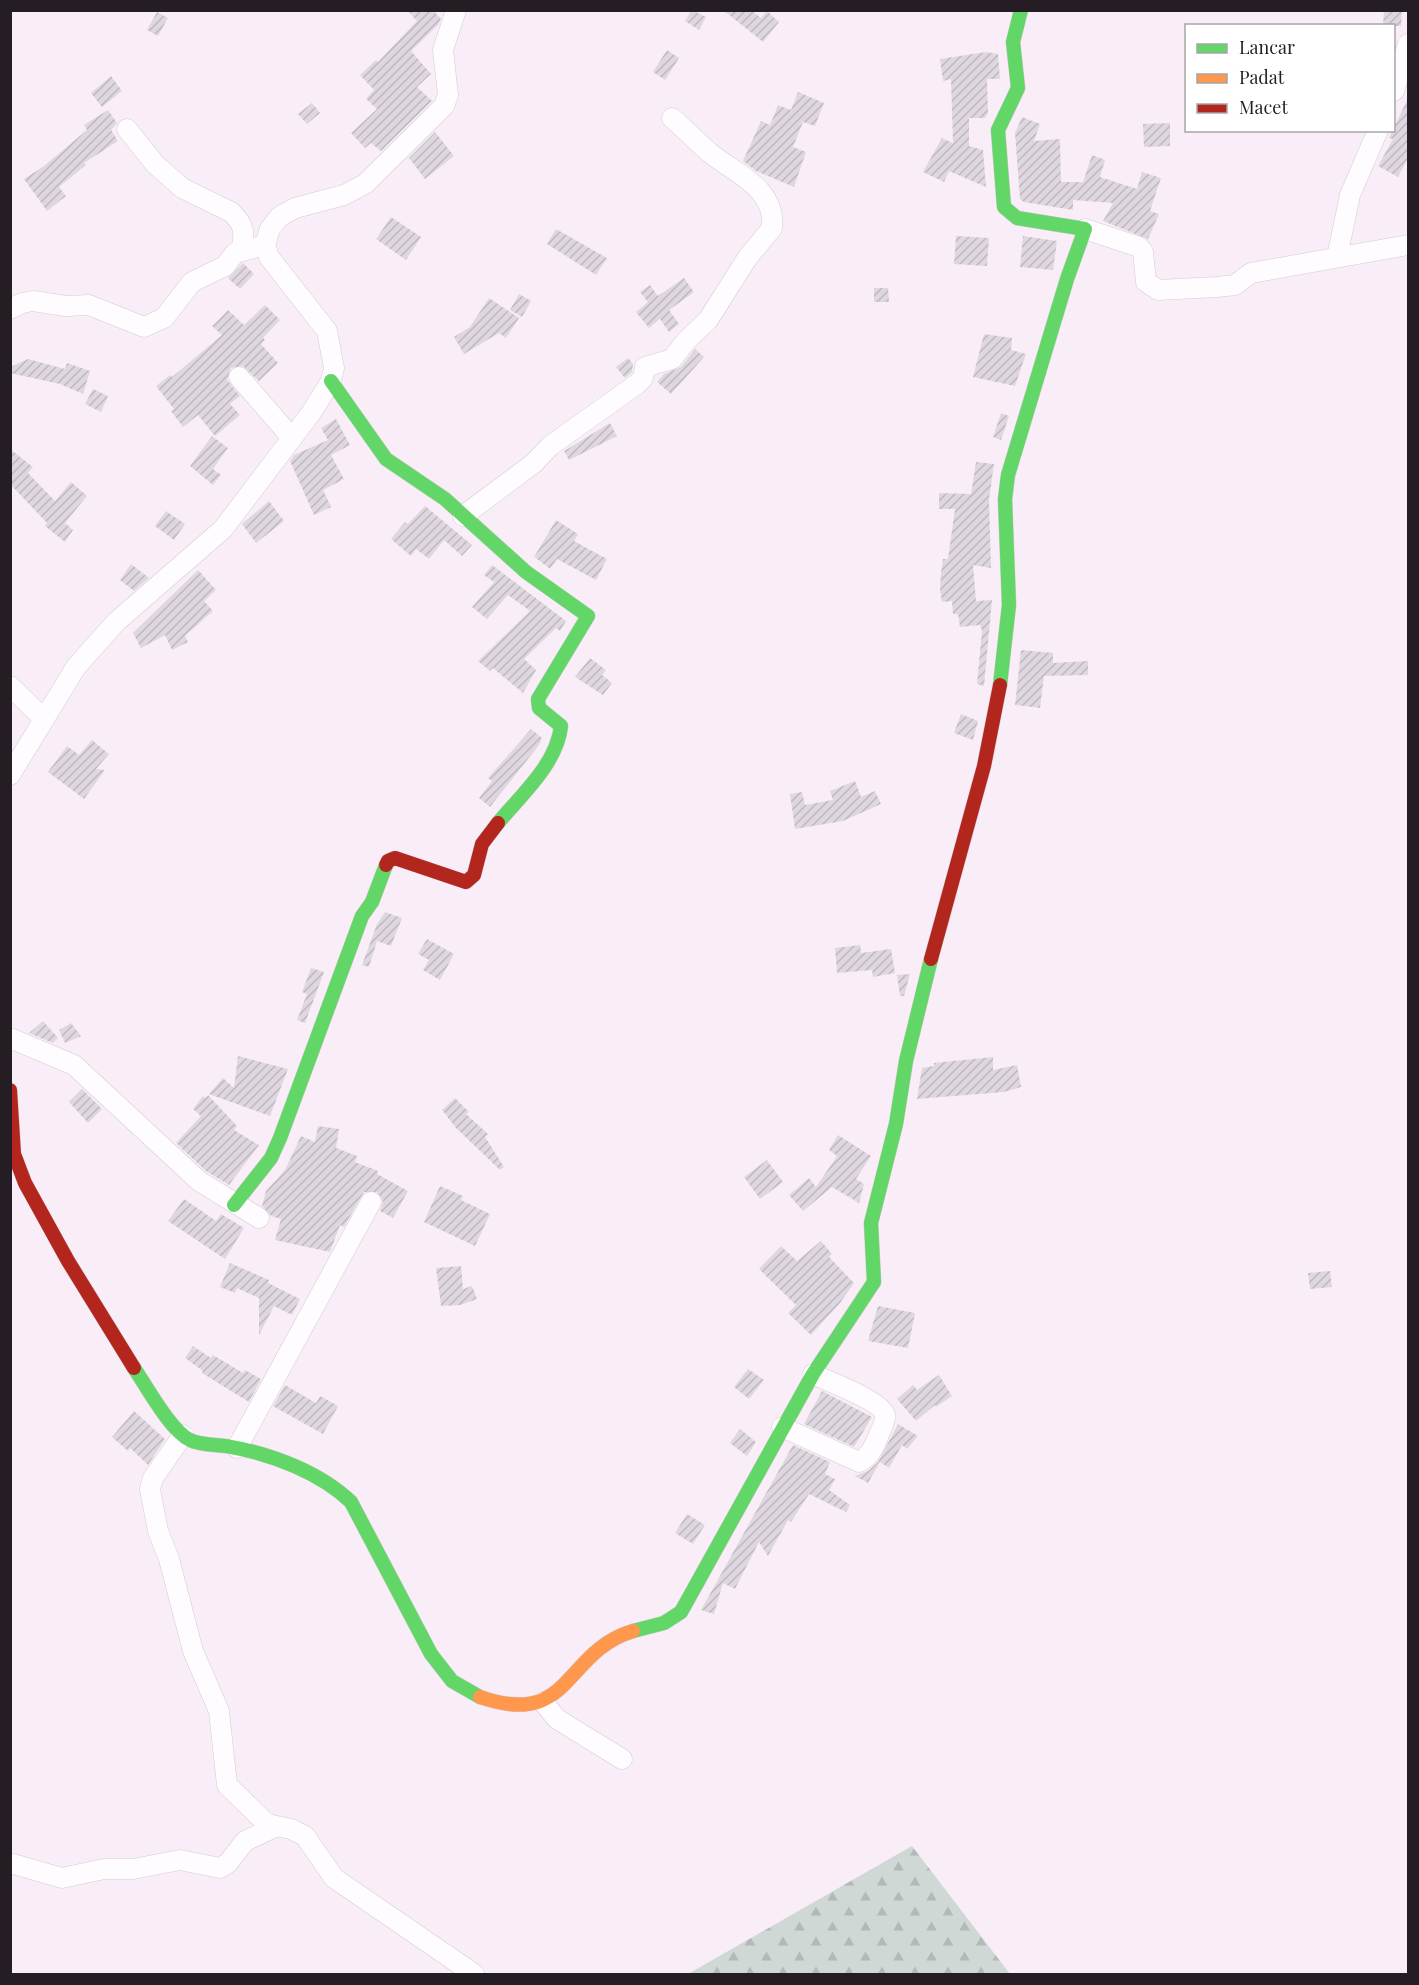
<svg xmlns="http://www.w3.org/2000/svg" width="1419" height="1985" viewBox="0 0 1419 1985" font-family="'Playfair Display',serif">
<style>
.forest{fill:url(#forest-firs)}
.building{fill:url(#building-hatch)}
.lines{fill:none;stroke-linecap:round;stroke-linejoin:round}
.street-casing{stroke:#d3cbd2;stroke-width:21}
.fast-casing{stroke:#d3cbd2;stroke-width:15}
.slow-casing{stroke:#d3cbd2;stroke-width:15}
.jam-casing{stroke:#d3cbd2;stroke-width:15}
.street{stroke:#fefcfe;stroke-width:20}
.fast{stroke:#63d668;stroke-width:14}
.slow{stroke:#ff974d;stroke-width:14}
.jam{stroke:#b3261e;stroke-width:14}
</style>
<defs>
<pattern id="forest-firs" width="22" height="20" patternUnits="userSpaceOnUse" patternTransform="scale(1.5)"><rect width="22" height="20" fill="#cfd8d5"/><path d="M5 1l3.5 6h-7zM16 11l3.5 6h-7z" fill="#b2b9b7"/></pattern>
<pattern id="building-hatch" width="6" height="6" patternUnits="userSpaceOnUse" patternTransform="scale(1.5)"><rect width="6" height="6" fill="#dfd7df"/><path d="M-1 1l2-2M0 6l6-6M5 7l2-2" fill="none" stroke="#bfb8bf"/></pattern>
</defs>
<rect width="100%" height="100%" fill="#f9eef8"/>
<path class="forest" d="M912,1846L1010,1974H688Z"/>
<g class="building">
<path d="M407,10H433L441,19L438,25L411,51L431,74L417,87L432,101L381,151L371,143L365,148L351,133L377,109L366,99L374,90L360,75L376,60L378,62L417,21Z"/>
<path d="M692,10L706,17L699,30L685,21Z"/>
<path d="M723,10H751L761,18L767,11L779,22L763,42Z"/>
<path d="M1384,10H1402L1401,26H1383Z"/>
<path d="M157,12L168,18L158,36L147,30Z"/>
<path d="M667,50L679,58L665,80L653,72Z"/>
<path d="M986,52L998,54L1000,79H987L988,113L985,118H969V146L983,150L986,187L949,171L944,182L923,172L942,138L953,143L951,79L943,81L940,59Z"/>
<path d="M111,76L122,91L102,107L91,93Z"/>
<path d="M798,92L824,103L815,126L803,122L793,147L806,152L794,187L756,171L743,161L761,121L770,125L778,105L791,110Z"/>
<path d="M1408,98V158L1398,177L1378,166L1393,139L1389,138Z"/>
<path d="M312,103L320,113L307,124L298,114Z"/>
<path d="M108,110L117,123L111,130L118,141L84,163L86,165L59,187L66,196L47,211L24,179L44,166L87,130L84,125Z"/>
<path d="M1022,117L1040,124L1034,141L1060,139L1061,182H1083L1092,155L1105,160L1100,177L1137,189L1142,172L1161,178L1150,211L1159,214L1148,239L1103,221L1113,203L1073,200V210L1024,202L1020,199L1015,133Z"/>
<path d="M1170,123V146L1144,147L1143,124Z"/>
<path d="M435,132L454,156L425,179L409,158Z"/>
<path d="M391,217L421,237L406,260L376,239Z"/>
<path d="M556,229L607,258L596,275L547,244Z"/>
<path d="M956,236L989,238L987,266L954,264Z"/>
<path d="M1023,236L1057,241L1053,270L1020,267Z"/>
<path d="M243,263L254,274L240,289L228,278Z"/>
<path d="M684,278L694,292L669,310L679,324L669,332L660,319L649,328L636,312L648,302L640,292L650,285L658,296Z"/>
<path d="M874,288H888L889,302H874Z"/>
<path d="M519,294L531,301L522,317L510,310Z"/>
<path d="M489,298L519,318L506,338L499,333L464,354L454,337L470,327Z"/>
<path d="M265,305L280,320L263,338L265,340L261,344L278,363L259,381L243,366L231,368L227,380L240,396L230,404L240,415L215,436L198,415L183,427L171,411L174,409L156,386L170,375L172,377L222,335L212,326L228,310L244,325Z"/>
<path d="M984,334L1012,338L1011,350L1026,354L1015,386L973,377Z"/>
<path d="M695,349L704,357L671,394L657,382L664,374L681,367Z"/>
<path d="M628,358L633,364L632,372L625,378L616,367Z"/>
<path d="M28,359L65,369L67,363L90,371L83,394L60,384L10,373V367Z"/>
<path d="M93,389L108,396L101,412L85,404Z"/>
<path d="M1001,413L1009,416L1001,440L993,437Z"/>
<path d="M336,419L350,445L331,455L344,479L323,490L331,507L314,515L290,461L294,455L328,440L321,428Z"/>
<path d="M610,423L617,436L569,460L564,451Z"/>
<path d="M212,436L228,448L213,469L221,475L213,485L190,466Z"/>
<path d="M10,449L33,467L28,473L55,501L71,482L87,496L65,523L73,530L65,542L45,526L47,523L10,484Z"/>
<path d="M976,462L994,464L989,499L991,568L973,565L976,601L992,600L984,686L977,684L982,631L980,625L960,627L958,614H953L952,601L942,602L940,588L941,573L943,559H948L955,509H939V493L971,494Z"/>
<path d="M269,501L284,521L256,543L242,524Z"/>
<path d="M425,506L472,545L462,556L444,540L429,559L416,549L411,556L391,539L405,522L408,524Z"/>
<path d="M166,511L185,524L174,540L155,526Z"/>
<path d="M556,520L578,534L574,541L607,559L596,580L557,559L550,569L532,555L534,557Z"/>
<path d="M131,564L149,578L134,591L120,580Z"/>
<path d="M492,565L566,621L560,631L556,628L524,659L536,670L523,693L493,668L490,671L478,661L530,611L508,595L487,619L472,607L494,582L484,575Z"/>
<path d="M198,570L216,590L204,601L213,611L185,636L188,642L172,650L165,635L141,648L133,633Z"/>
<path d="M1021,650L1053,653V663L1088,661V675L1044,676L1040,708L1015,705Z"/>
<path d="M590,658L606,670L602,675L612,683L603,695L575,677Z"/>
<path d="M961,714L978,721L973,740L954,733Z"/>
<path d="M531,729L542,738L539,745L490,807L479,798L492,781L488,778Z"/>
<path d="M92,740L109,754L96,769L105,770L84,799L48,772L67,746L79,755Z"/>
<path d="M855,781L861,797L875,791L881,804L843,821L795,829L790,794L802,792L805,805L833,800L830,791Z"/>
<path d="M385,912L402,918L391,946L377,941L369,967L362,965L377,924Z"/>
<path d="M427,939L454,954L440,980L423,970L429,960L418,954Z"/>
<path d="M860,945L861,953L891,949L895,973L873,977L872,970L837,973L835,948Z"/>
<path d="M311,968L324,972L305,1023L297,1020L307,994L302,992Z"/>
<path d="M910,974L904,996H900L897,975Z"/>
<path d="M43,1021L58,1038L53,1043L29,1033Z"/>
<path d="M71,1023L81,1036L65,1043L59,1030Z"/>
<path d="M238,1056L288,1069L270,1116L209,1094L223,1078L234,1088Z"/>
<path d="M993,1057V1070L1017,1065L1021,1087L1004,1092L917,1099L922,1068L934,1066V1063Z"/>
<path d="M82,1089L102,1109L88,1123L69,1102Z"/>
<path d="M208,1095L237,1126L234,1130L259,1145L229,1185L206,1171L176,1143L201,1116L193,1109L203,1096L205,1098Z"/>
<path d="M455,1098L469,1112L466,1114L488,1134L485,1137L504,1167L500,1170L456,1128L442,1110Z"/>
<path d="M318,1126L339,1129L336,1148L357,1156L355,1162L378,1171L377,1174L408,1191L393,1218L380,1211L383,1201L377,1192H364L344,1227L340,1225L330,1252L275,1240L281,1219L271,1216L262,1206L266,1191L285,1170L301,1136L315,1142Z"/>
<path d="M838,1135L871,1156L856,1179L864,1184L859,1203L832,1187L803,1211L789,1195L809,1178L816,1187L837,1156L829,1150Z"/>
<path d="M767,1160L783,1182L760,1199L744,1177Z"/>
<path d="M440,1186L463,1196L461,1200L490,1214L475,1246L424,1222Z"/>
<path d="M184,1199L216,1221L221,1214L244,1228L225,1259L168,1221Z"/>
<path d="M821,1241L832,1254L829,1257L854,1283L840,1303L811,1335L788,1313L796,1305L759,1269L781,1246L797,1261Z"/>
<path d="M230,1263L269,1280L268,1283L300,1299L292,1315L274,1306L259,1335V1298L237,1288L235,1293L220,1287Z"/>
<path d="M461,1266L463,1289L472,1286L477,1299L460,1305L441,1306L436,1268Z"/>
<path d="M1330,1271L1332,1287L1310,1289L1308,1273Z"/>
<path d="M878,1306L915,1313L908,1348L868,1341Z"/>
<path d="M193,1346L211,1358L213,1355L243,1373L245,1370L261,1379L249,1402L202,1373L203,1371L185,1358Z"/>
<path d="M748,1369L764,1380L749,1399L734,1387Z"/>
<path d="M939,1375L952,1396L936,1407L935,1405L916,1421L897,1399L913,1385L917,1390Z"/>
<path d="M285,1385L316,1403L320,1396L338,1406L323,1434L273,1406Z"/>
<path d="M822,1391L872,1417L854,1447L804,1424Z"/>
<path d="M134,1411L165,1439L148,1465L130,1448L128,1451L112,1437Z"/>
<path d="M898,1424L918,1436L907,1449L902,1445L889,1468L880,1462L868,1483L855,1476L868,1471L878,1462Z"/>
<path d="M740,1429L756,1442L747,1456L730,1443Z"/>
<path d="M793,1445L830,1462L825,1474L835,1479L829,1490L850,1505L846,1512L809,1494L791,1522L788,1520L768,1556L759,1542L735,1589L723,1583L714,1614L701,1610Z"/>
<path d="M687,1514L705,1525L693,1544L675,1533Z"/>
</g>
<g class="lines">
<defs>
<g id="street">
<path d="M1394,91L1408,44"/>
<path d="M127,129L155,164L182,188L231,212C245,225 245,233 241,251"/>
<path d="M1085,229L1139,247L1143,252L1146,282L1158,290L1217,287L1235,285L1251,273L1408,245"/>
<path d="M1337,257L1350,195L1378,130"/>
<path d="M10,309L22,303L33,301L66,306L89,305L144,327L164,318L192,282L225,266L235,253L265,245"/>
<path d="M239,377L292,438"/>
<path d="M463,516L534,463L550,446L637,384L643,378L645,367L672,359L686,341L708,320L748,257L772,228C776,188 736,174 710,153C697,142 685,129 672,118"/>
<path d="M10,686L44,719"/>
<path d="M10,775L76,667L116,622L223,529L311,413L331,381L334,368L327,331L269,257L265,245L270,229L279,217L295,208L344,195L365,184L444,106L448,95L443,50L456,10"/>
<path d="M10,1038L74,1065L199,1181L259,1218"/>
<path d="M782,1427L859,1462C869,1458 874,1447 878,1437C880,1431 886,1422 885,1415C882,1401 827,1381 813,1374"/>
<path d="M183,1435L153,1478L150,1489L158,1531L169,1559L193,1651L219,1711L227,1785L267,1824L291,1829L305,1836L334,1878L474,1974"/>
<path d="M237,1448L371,1202"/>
<path d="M543,1702L557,1719L622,1759"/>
<path d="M10,1863L62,1878L104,1869H133L180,1860L220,1868L228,1863L245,1841L275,1827"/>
</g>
<g id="fast">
<path d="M331,381L386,459L445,499L526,572L588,616L538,699L539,708L561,726C557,764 521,795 498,823"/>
<path d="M1000,685L1009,605L1005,499L1008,475L1067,279L1085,229L1017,218L1004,207L998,130L1018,88L1013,42L1021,10"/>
<path d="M234,1205L271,1158L280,1138L362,916L372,902L386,865"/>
<path d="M134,1368C147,1387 170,1430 190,1440C202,1446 218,1444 231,1447C272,1454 321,1473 351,1502L431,1654L452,1681L480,1697"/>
<path d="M633,1631L664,1623L681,1612L813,1374L874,1282L871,1223L896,1124L906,1061L931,959"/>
</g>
<path id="slow" d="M480,1697C572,1729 563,1652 633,1631"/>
<g id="jam">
<path d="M386,865L388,861L395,858L466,882L474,875L482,844L498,823"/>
<path d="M931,959L984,766L1000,685"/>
<path d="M10,1090L14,1154L25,1183L68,1261L134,1368"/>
</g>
</defs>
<use href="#street" class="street-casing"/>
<use href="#fast" class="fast-casing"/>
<use href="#slow" class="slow-casing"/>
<use href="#jam" class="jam-casing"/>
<use href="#street" class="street"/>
<use href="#fast" class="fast"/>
<use href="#slow" class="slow"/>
<use href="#jam" class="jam"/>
</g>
<rect width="1419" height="1985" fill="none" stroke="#241e24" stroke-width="24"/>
<rect x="1185" y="24" width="210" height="108" fill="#ffffff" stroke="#a7a5a7" stroke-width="1.5"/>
<rect x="1197" y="44" width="30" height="9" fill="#63d668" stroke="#a7a5a7" stroke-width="1.5"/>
<text x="1239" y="54" font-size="18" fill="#241e24">Lancar</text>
<rect x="1197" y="74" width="30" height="9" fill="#ff974d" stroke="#a7a5a7" stroke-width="1.5"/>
<text x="1239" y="84" font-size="18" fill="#241e24">Padat</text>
<rect x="1197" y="104" width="30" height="9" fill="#b3261e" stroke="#a7a5a7" stroke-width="1.5"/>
<text x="1239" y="114" font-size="18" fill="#241e24">Macet</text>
</svg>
